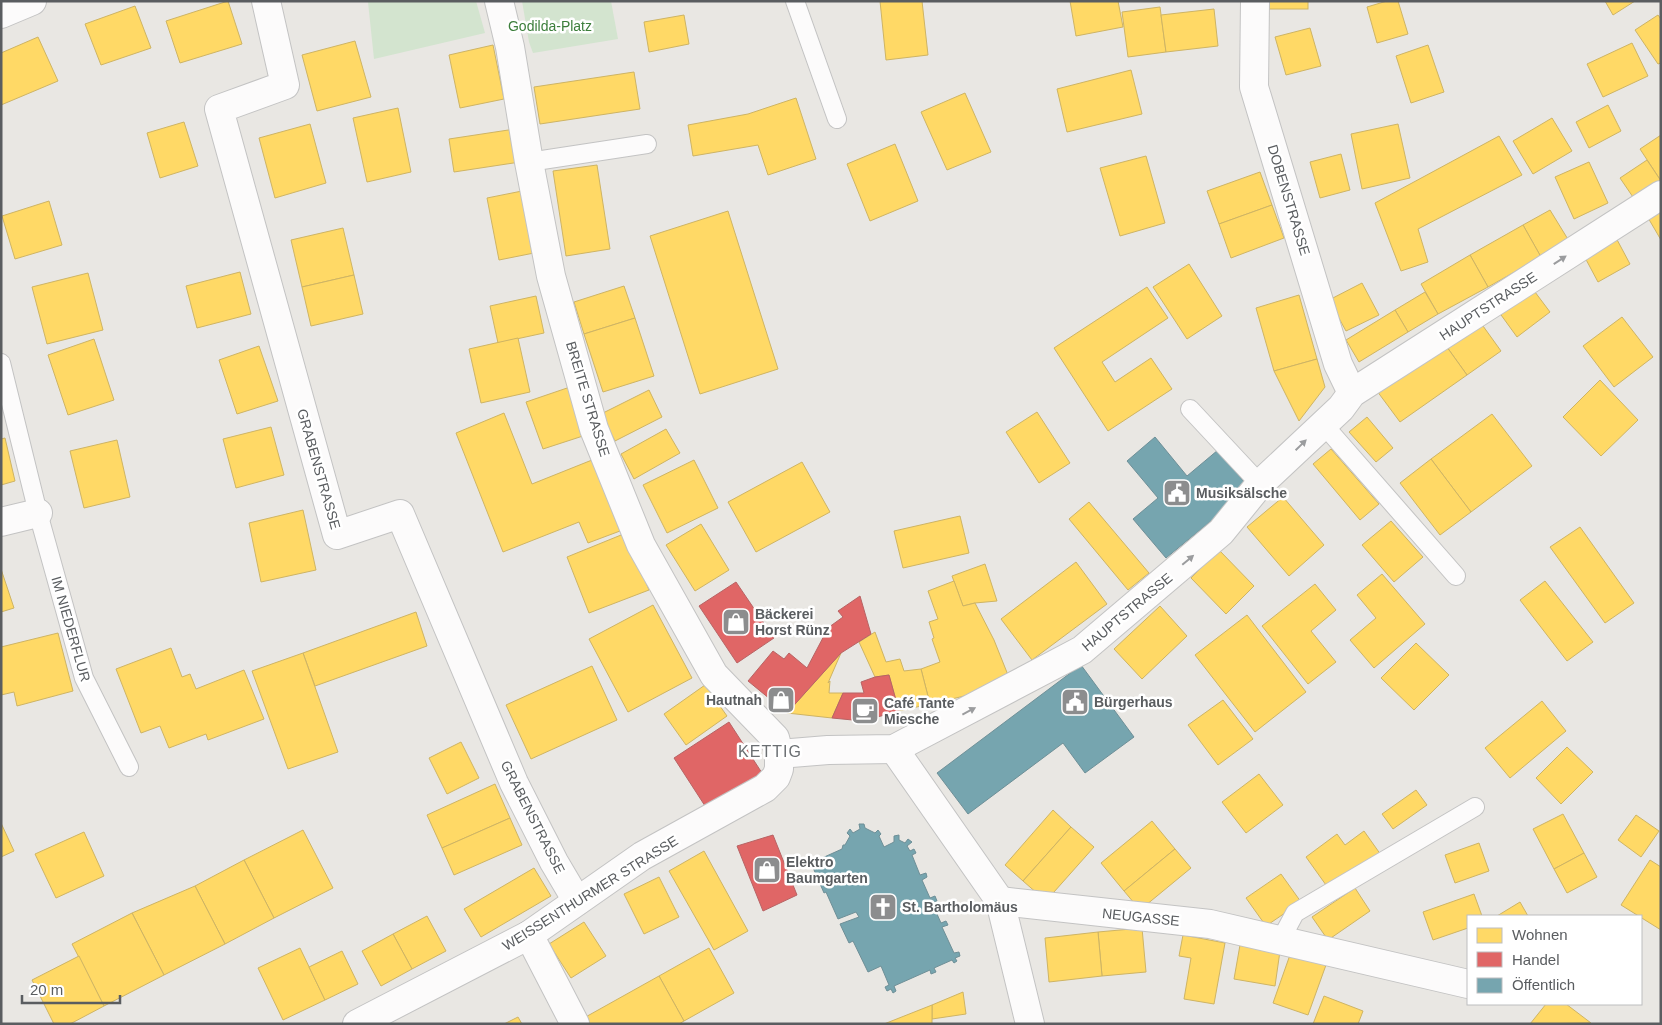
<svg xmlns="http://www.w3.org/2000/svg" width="1662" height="1025" viewBox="0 0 1662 1025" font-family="Arial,sans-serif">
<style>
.green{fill:#d3e4cf}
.homes{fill:#ffd966;stroke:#ceb464}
.shops{fill:#e06666;stroke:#b86364}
.public{fill:#76a5af;stroke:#6e8f97}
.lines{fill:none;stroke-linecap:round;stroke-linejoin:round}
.service-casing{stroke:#c3c3c3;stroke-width:20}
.minor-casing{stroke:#c3c3c3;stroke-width:30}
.tertiary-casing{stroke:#c3c3c3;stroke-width:30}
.service{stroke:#fcfbfb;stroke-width:18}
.minor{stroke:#fcfbfb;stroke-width:28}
.tertiary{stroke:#fcfbfb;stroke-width:28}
.oneway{fill:#9b9c9e}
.labels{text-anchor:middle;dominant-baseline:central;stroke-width:5;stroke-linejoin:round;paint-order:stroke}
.park-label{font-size:14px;fill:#3c7e3b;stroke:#fff}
.street-label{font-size:14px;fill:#5a5d60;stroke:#fff}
.poi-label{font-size:14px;font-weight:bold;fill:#5a5d60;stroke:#fff;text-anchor:start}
.quarter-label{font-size:16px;letter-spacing:1px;fill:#6b6f72;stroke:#fff}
</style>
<rect width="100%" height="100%" fill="#e9e7e3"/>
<g class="green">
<path d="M476,1L485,33L374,59L368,2Z"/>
<path d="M522,1H611L618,39L533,53L529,42Z"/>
</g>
<g class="homes">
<path d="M228,1L242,44L180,63L166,21Z"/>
<path d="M880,1H922L928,55L886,60Z"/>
<path d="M1070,1H1118L1123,27L1076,36Z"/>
<rect x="1269" y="1" width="39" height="8"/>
<path d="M1387,1H1398L1408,34L1377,43L1367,7Z"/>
<path d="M1605,1H1635L1613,15Z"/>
<path d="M135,6L151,48L101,65L85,24Z"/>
<path d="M1160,7L1166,52L1128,57L1122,12Z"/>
<path d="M1214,9L1218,46L1166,52L1161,15Z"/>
<path d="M684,15L689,44L649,52L644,22Z"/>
<path d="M1658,15L1661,19V63L1658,64L1635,30Z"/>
<path d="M1310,28L1321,66L1286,75L1275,37Z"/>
<path d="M38,37L58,81L1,105V53Z"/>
<path d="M355,41L371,97L317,111L302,55Z"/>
<path d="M1632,43L1648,76L1603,97L1587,64Z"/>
<path d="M493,45L504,99L460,108L449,55Z"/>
<path d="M1428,45L1444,92L1411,103L1396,56Z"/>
<path d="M1131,70L1142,114L1067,132L1057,89Z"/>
<path d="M634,72L640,109L540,124L534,87Z"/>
<path d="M965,93L991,152L947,170L921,112Z"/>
<path d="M796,98L816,159L768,175L758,145L693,156L688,125L748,114Z"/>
<path d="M1608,105L1621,131L1589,148L1576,122Z"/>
<path d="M398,108L411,172L367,182L353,118Z"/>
<path d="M1552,118L1572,151L1533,174L1513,141Z"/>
<path d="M184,122L198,166L160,178L147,133Z"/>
<path d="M310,124L326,183L275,198L259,138Z"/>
<path d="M1398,124L1410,178L1362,189L1351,134Z"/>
<path d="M515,129L520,162L454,172L449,139Z"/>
<path d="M1661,135V181L1640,149Z"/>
<path d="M1499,136L1522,175L1418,229L1428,262L1401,271L1375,203Z"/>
<path d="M895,144L918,201L870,221L847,164Z"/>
<path d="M1341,154L1350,190L1320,198L1310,162Z"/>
<path d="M1146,156L1165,223L1120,236L1100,168Z"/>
<path d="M1647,160L1661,181V183L1635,200L1620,178Z"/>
<path d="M1589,162L1608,203L1574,219L1555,177Z"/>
<path d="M597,165L610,249L566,256L553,171Z"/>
<path d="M1260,172L1272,205L1219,224L1207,191Z"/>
<path d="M527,190L539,252L499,260L487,198Z"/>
<path d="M49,201L62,245L15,259L2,216Z"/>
<path d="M1272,205L1284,238L1231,258L1219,224Z"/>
<path d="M1661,208V240L1647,216Z"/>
<path d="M1550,210L1569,241L1541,257L1523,225Z"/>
<path d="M728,211L778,369L700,394L650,236Z"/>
<path d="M1523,225L1541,257L1488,287L1470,255Z"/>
<path d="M343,228L354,275L302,287L291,240Z"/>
<path d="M1614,234L1630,264L1598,282L1582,252Z"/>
<path d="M1470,255L1488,287L1438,314L1421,284Z"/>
<path d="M1189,264L1222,316L1187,339L1153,287Z"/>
<path d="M240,272L251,314L197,328L186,286Z"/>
<path d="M88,273L103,330L47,344L32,287Z"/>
<path d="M354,275L363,314L311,326L302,287Z"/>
<path d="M1362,283L1379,315L1346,331L1329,300Z"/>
<path d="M1529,284L1550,312L1517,337L1496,308Z"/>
<path d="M624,286L635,318L584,334L574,302Z"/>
<path d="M1147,287L1168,318L1102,362L1115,382L1151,358L1172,389L1108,431L1054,348Z"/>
<path d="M1425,292L1438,314L1408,332L1395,310Z"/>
<path d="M1299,295L1317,359L1274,371L1256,308Z"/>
<path d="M536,296L544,333L498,343L490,306Z"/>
<path d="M1395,310L1408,332L1359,362L1346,340Z"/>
<path d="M1622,317L1653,357L1614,387L1583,346Z"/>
<path d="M635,318L654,376L603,392L584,334Z"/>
<path d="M1478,319L1501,351L1467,375L1444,343Z"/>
<path d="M518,338L530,392L481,403L469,349Z"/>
<path d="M94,339L114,400L68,415L48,355Z"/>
<path d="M1444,343L1467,375L1400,422L1377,391Z"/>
<path d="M259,346L278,401L237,414L219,360Z"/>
<path d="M1317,359L1325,387L1299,421L1274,371Z"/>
<path d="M1600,380L1638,420L1601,456L1563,417Z"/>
<path d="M570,387L586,435L543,449L526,402Z"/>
<path d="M649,390L662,417L615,441L601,414Z"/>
<path d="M1037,412L1070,463L1039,483L1006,432Z"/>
<path d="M504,413L532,484L592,460L620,531L588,543L579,522L503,552L456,433Z"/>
<path d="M1492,414L1532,466L1471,512L1431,459Z"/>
<path d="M1367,417L1393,448L1376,462L1349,432Z"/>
<path d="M271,427L284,475L236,488L223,439Z"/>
<path d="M666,429L680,453L634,479L621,454Z"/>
<path d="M5,438L15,481L1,485V439Z"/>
<path d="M117,440L130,497L84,508L70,451Z"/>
<path d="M1331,449L1379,504L1360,520L1313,464Z"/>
<path d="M1431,459L1471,512L1440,535L1400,483Z"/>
<path d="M694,460L718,508L667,533L643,485Z"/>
<path d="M802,462L830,512L756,552L728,502Z"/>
<path d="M1283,497L1324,545L1289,576L1247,527Z"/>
<path d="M1089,502L1149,573L1128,590L1069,519Z"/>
<path d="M303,510L316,570L261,582L249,523Z"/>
<path d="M960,516L969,553L903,568L894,531Z"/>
<path d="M1391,521L1423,557L1394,582L1362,545Z"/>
<path d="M701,524L729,570L695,591L666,545Z"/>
<path d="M1580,527L1634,603L1605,623L1550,547Z"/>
<path d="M626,533L649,590L589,613L567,557Z"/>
<path d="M1219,550L1254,586L1226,614L1191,578Z"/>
<path d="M1076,562L1107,604L1032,660L1001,619Z"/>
<path d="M985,564L997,601L975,603L963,606L952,576Z"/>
<path d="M1,569L14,608L1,612Z"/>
<path d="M1382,574L1425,624L1374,668L1350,640L1376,618L1357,595Z"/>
<path d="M954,581L963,606L975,603L994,640L1008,675L973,694L930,704L921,669L940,662L932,639L934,638L929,622L938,619L928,591Z"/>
<path d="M1545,581L1593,642L1567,661L1520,600Z"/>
<path d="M1315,584L1336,610L1311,631L1336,662L1308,684L1262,626Z"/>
<path d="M653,605L692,678L628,712L589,639Z"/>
<path d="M1160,606L1187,636L1142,679L1114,649Z"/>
<path d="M416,612L427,646L315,686L303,653Z"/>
<path d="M1247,615L1306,692L1255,732L1195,655Z"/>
<path d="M875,632L886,662L900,659L904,671L921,669L930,704L899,711L889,675L875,677L859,642Z"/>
<path d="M58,633L73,691L17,706L14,692L1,695V647Z"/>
<path d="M1416,643L1449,675L1414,710L1381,678Z"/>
<path d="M171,648L182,677L190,674L196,689L244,670L264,719L208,740L206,734L169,748L160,726L141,733L116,669Z"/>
<path d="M303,653L338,752L288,769L252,671Z"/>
<path d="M841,653L828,683L830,681L829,693H843L832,718L787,713Z"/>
<path d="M592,666L617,720L531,759L506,705Z"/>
<path d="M705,685L727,716L686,745L664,714Z"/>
<path d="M1223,700L1253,739L1218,765L1188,725Z"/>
<path d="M1542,701L1566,731L1510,778L1485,748Z"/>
<path d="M461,742L479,778L447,794L429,758Z"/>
<path d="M1567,747L1593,772L1561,804L1536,778Z"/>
<path d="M1259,774L1283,805L1246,833L1222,802Z"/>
<path d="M495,784L510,818L442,848L427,815Z"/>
<path d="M1416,790L1427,805L1393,829L1382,814Z"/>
<path d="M1053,810L1071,827L1023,881L1005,865Z"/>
<path d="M1563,814L1584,853L1554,869L1533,829Z"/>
<path d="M1636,815L1659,831L1641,857L1618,840Z"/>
<path d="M510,818L522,845L454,875L442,848Z"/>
<path d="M1152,821L1175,849L1124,891L1101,863Z"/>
<path d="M1,823L14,851L1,857Z"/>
<path d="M1071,827L1094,847L1046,901L1023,881Z"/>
<path d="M303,830L333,888L274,918L244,860Z"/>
<path d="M1364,831L1381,855L1331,892L1306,857L1337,834L1345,845Z"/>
<path d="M84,832L104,876L56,898L35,854Z"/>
<path d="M1479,843L1489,871L1455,883L1445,855Z"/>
<path d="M1175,849L1191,868L1140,910L1124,891Z"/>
<path d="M704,851L748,931L714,950L669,871Z"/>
<path d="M1584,853L1597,877L1567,893L1554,869Z"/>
<path d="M244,860L274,918L225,944L195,886Z"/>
<path d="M1650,860L1661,867V930L1621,905Z"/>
<path d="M534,868L551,896L481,937L464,909Z"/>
<path d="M1281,874L1301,902L1266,926L1246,898Z"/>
<path d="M659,877L679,917L644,934L624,894Z"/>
<path d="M195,886L225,944L164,975L132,913Z"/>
<path d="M1355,888L1370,911L1328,940L1312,917Z"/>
<path d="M1474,894L1482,916H1468V928L1433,940L1423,912Z"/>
<path d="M1520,902L1528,916H1497Z"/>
<path d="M132,913L164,975L104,1006L72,944Z"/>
<path d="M427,916L446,951L412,969L393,934Z"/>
<path d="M584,922L606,956L571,978L549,944Z"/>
<path d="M1142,928L1146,972L1102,976L1098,932Z"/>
<path d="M1098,932L1102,976L1049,982L1045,938Z"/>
<path d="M393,934L412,969L381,986L362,951Z"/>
<path d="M1183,935L1225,943L1214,1004L1184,999L1191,958L1179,956Z"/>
<path d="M1240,945L1280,951L1275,986L1234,979Z"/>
<path d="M300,948L325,1000L283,1020L258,968Z"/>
<path d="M709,948L734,993L684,1021L659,976Z"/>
<path d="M342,951L358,984L325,1000L309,967Z"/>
<path d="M1291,952L1326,965L1308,1015L1273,1003Z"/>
<path d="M79,956L104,1006L70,1024H54L32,980Z"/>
<path d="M659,976L684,1021L679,1024H585L582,1019Z"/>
<path d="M963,992L966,1014L932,1019V1005Z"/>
<path d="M1324,996L1363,1011L1358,1024H1313Z"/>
<path d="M1546,1004H1566L1591,1023L1530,1024Z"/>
<path d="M932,1005V1024H884Z"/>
<path d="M518,1017L522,1024H504Z"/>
</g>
<g class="shops">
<path d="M736,582L774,638L737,663L699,606Z"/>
<path d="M860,596L871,634L841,653L787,713L748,681L773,651L784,659L789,653L807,668L826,632L825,630L843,617L838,611Z"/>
<path d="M889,675L899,711L863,721L832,718L843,693H864L861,682L875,677Z"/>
<path d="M729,722L762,773L707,809L674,758Z"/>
<path d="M773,835L797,895L763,911L737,846Z"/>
</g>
<g class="public">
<path d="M1155,437L1187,476L1218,450L1250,489L1166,558L1133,519L1158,498L1127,461Z"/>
<path d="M1081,665L1134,737L1085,773L1063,743L968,814L937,773Z"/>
<path d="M859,824H864L865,828L875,833L878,830L881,834L879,836L884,847L894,842V836L899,835V840L905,843L908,839L912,842L907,846L910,851L914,849L916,853L912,855L920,875L926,873L927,877L922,880L930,898L935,896L937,901L932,903L941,923L946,921L948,925L942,927L954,953L959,952L960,956L955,958L957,961L954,963L952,960L934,968L936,972L931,974L930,970L894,986L896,991L893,993L891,989L887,991L885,987L889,985L881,966L868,972L853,941L849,943L840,924L859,917L856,912L838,919L826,892L824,893L811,863L842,849L843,845H845L850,836L847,833L850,829L853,833L860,829Z"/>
</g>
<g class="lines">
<defs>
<g id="service">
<path d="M795,1L837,119"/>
<path d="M529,162L647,144"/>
<path d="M1,363L38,513L84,678L129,767"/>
<path d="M1190,409L1260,484"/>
<path d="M1323,424L1456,576"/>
<path d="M1280,941L1295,913L1475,807"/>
</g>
<g id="minor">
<path d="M266,1L285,85L219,109L337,535L400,514L514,783L554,862L577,901"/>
<path d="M1255,1L1254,87L1338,364L1352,393"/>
<path d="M1,14L32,1"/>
<path d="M1,522L38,513"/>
<path d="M894,749L1000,901L1030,1024"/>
<path d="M779,754L828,750L894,749L1082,650L1221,532L1260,484L1341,408L1352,393L1661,195"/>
<path d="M1000,901L1210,924L1468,984"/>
<path d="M529,935L575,1024"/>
</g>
<path id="tertiary" d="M357,1024L529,935L642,856L765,788L776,777L779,769V754L775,738L714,675L641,545L594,429L551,276L529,162L510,47L499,1"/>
</defs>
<use href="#service" class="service-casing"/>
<use href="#minor" class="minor-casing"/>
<use href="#tertiary" class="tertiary-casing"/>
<use href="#service" class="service"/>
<use href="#minor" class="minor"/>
<use href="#tertiary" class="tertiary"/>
</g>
<defs><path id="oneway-solid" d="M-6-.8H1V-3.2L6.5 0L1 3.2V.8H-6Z" transform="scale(1.25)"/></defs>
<g class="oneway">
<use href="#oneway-solid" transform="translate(1560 260) rotate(-33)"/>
<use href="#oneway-solid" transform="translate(1301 445) rotate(-44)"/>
<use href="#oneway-solid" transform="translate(1188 560) rotate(-40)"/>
<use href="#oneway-solid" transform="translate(969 711) rotate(-28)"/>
</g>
<defs>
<symbol id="civic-square" viewBox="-11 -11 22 22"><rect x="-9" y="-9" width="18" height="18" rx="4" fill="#8c8d8e" stroke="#fff"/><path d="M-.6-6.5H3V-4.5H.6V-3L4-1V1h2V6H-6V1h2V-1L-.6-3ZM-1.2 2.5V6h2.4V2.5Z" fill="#fff"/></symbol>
<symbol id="shop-square" viewBox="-11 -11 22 22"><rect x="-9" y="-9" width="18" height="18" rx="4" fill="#8c8d8e" stroke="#fff"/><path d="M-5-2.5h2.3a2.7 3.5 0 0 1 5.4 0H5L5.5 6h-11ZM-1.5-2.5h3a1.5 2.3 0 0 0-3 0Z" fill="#fff"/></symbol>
<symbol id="cafe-square" viewBox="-11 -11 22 22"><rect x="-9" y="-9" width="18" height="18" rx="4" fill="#8c8d8e" stroke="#fff"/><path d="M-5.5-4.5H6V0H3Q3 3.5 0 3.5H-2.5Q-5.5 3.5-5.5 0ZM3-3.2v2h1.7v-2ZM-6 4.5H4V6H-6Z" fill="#fff"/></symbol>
<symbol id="church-square" viewBox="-11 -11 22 22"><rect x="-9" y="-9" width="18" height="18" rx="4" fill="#8c8d8e" stroke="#fff"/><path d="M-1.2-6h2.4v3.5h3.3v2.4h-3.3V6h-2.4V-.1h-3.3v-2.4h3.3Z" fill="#fff"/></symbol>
</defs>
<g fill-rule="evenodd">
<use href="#civic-square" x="1161" y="477" width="32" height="32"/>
<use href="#shop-square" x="720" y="606" width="32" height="32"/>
<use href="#shop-square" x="765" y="684" width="32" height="32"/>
<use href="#civic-square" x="1059" y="686" width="32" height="32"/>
<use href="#cafe-square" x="849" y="695" width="32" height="32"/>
<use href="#shop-square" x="751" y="854" width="32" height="32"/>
<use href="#church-square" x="867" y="891" width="32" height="32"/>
</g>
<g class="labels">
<g class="park-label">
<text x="550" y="26">Godilda-Platz</text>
</g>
<g class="street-label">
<text transform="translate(1289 200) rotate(73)">DOBENSTRASSE</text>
<text transform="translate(1488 306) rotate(-33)">HAUPTSTRASSE</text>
<text transform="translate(588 399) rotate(73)">BREITE STRASSE</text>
<text transform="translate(319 469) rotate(74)">GRABENSTRASSE</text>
<text transform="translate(1127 612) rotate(-40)">HAUPTSTRASSE</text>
<text transform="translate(71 629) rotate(74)">IM NIEDERFLUR</text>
<text transform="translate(533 817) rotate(63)">GRABENSTRASSE</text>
<text transform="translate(590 893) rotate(-32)">WEISSENTHURMER STRASSE</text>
<text transform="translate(1141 917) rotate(6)">NEUGASSE</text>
</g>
<g class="poi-label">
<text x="1196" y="493">Musiksälsche</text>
<text x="755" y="614">Bäckerei<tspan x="755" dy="16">Horst Rünz</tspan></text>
<text x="762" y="700" text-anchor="end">Hautnah</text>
<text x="1094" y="702">Bürgerhaus</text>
<text x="884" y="703">Café Tante<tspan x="884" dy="16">Miesche</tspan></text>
<text x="786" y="862">Elektro<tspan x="786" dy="16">Baumgarten</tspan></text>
<text x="902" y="907">St. Bartholomäus</text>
</g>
<g class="quarter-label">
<text x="770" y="751">KETTIG</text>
</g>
</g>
<rect width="1662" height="1025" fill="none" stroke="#5a5d60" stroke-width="5"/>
<rect x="1467" y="915" width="175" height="90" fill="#ffffff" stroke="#bdbebf"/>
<rect x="1477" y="928" width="25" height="15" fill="#ffd966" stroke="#bdbebf"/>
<text x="1512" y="940" font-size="15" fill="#5a5d60">Wohnen</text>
<rect x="1477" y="952" width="25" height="15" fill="#e06666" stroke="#bdbebf"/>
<text x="1512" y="965" font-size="15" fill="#5a5d60">Handel</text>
<rect x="1477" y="978" width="25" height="15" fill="#76a5af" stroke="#bdbebf"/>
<text x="1512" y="990" font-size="15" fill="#5a5d60">Öffentlich</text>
<path d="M22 995v8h98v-8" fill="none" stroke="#5a5d60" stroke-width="2.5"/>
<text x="30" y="995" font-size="15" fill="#5a5d60" stroke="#ffffff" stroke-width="4" paint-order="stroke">20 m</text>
</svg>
